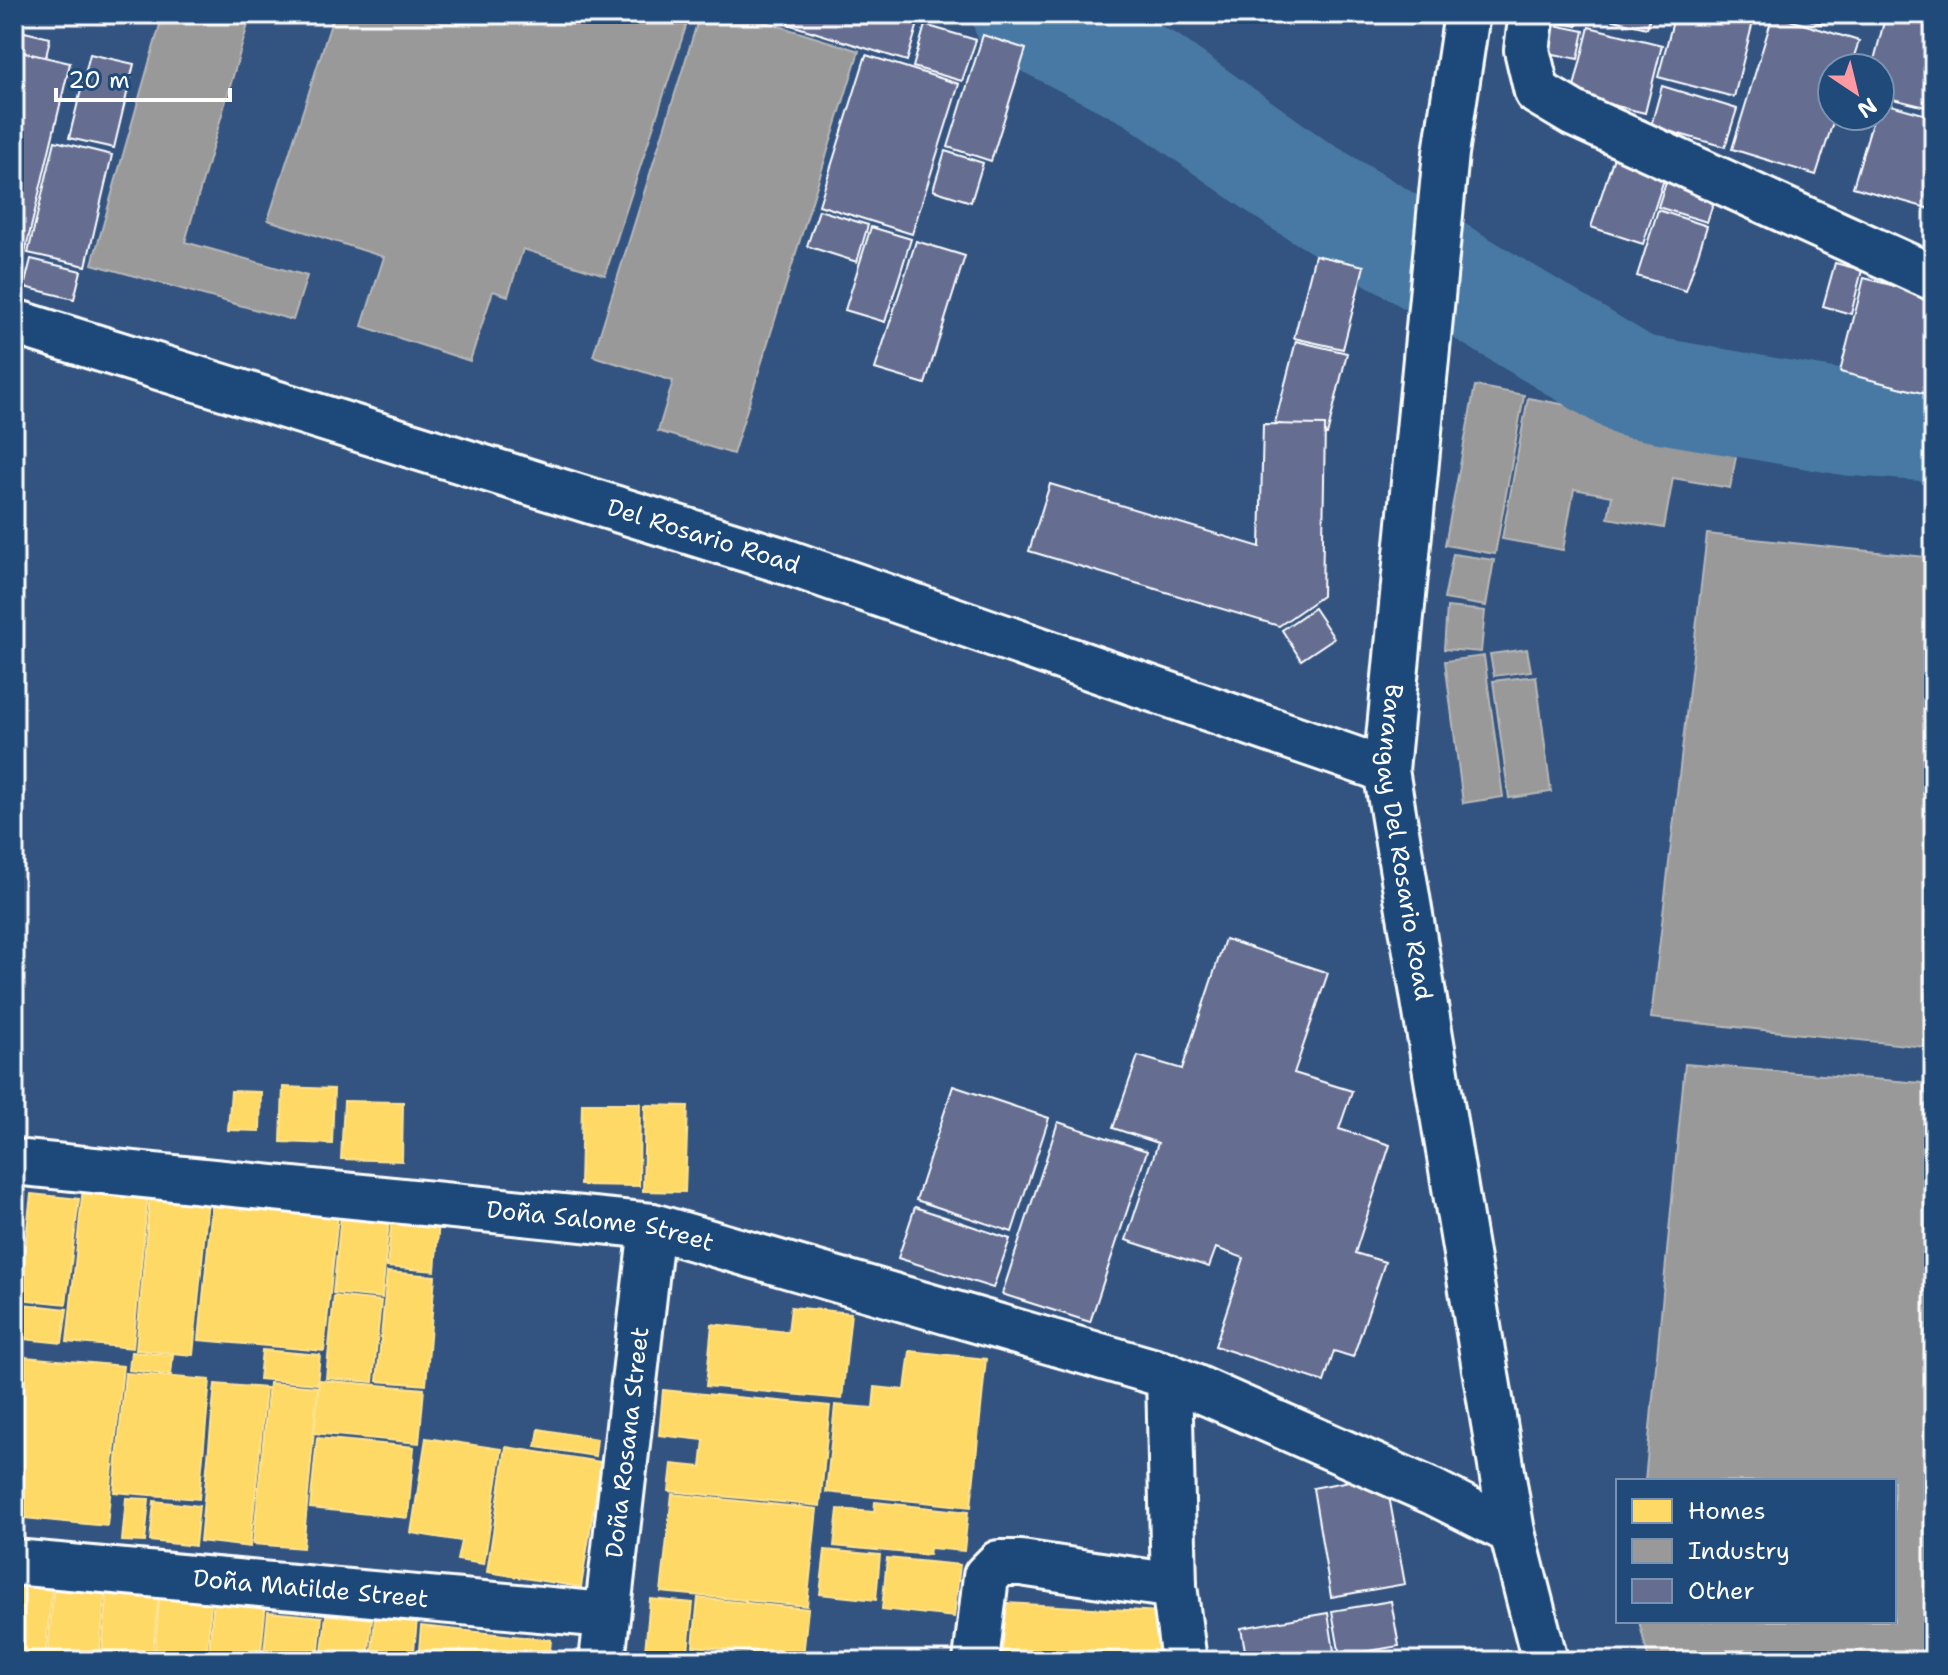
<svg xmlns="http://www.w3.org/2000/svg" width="1948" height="1675" viewBox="0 0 1948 1675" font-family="'Shantell Sans',sans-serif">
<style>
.homes{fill:#ffd966;stroke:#ffe494;stroke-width:2}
.industry{fill:#999;stroke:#b8b8b8;stroke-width:2}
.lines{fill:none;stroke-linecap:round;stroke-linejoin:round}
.river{stroke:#4779a4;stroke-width:104}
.building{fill:#656d91;stroke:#fff;stroke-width:2}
.minor-casing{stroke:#fff;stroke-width:50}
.secondary-casing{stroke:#fff;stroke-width:50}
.minor{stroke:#1f4a7a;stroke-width:44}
.secondary{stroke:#1f4a7a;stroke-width:44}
.labels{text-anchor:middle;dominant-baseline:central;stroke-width:8;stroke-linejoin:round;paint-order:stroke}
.street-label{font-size:24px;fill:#fff;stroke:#1f4a7a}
</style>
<rect width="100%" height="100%" fill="#335480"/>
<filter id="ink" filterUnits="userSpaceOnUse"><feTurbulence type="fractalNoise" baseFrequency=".0125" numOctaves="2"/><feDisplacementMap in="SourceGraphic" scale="16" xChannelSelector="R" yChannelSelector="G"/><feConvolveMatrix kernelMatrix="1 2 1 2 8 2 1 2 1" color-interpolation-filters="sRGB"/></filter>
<g filter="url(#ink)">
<g class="homes">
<path d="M283,1087L334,1089L332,1144L281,1142Z"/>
<path d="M231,1091L261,1092L260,1131L228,1130Z"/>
<path d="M344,1101L403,1102L402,1161L341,1159Z"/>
<path d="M582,1103H640L639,1186L580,1185Z"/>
<path d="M645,1105L688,1106L685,1192L643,1191Z"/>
<path d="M83,1187L148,1193L133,1348L67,1342Z"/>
<path d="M14,1193L25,1194L14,1290Z"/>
<path d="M31,1194L79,1199L66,1304L19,1299Z"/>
<path d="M150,1194L208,1199L193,1355L136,1350Z"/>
<path d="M212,1204L338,1215L324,1351L199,1340Z"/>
<path d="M341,1215L389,1219L382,1298L333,1293Z"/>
<path d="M392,1217L439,1221L435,1271L387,1267Z"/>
<path d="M387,1272L435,1276L426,1385L377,1381Z"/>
<path d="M334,1296L381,1301L373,1382L326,1378Z"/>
<path d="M14,1303L67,1309L62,1343L14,1338Z"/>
<path d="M791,1307L851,1313L842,1399L706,1386L712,1324L788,1332Z"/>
<path d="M262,1350L320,1355L317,1384L259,1379Z"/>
<path d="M910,1351L986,1359L971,1507L826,1492L835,1405L873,1408L875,1387L905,1390Z"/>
<path d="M131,1352L173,1355L171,1375L129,1370Z"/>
<path d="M14,1356L123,1366L107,1526L14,1517Z"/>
<path d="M125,1373L210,1380L199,1499L114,1492Z"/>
<path d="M319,1380L424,1389L419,1443L314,1433Z"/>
<path d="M269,1383L318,1387L303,1548L253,1544Z"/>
<path d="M215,1384L266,1388L250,1547L200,1541Z"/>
<path d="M663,1390L830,1406L820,1506L669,1491L672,1464L701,1467L704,1440L659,1435Z"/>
<path d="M539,1429L597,1439L595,1456L536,1447Z"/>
<path d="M317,1438L414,1447L408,1518L310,1508Z"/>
<path d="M426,1438L502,1449L484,1564L457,1560L461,1541L411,1533Z"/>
<path d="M506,1447L601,1462L581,1587L487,1572Z"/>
<path d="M672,1494L817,1509L807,1606L661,1592Z"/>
<path d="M126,1498L149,1499L145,1542L122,1541Z"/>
<path d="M154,1501L199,1506L195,1546L150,1541Z"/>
<path d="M875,1502L968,1512L964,1551L930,1548L929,1555L834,1546L838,1509L874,1512Z"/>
<path d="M825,1550L880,1555L876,1600L820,1594Z"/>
<path d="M887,1558L960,1565L954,1617L882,1609Z"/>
<path d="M54,1582L106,1587L99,1661H47Z"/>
<path d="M14,1583L52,1586L45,1661H14Z"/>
<path d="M108,1586L159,1590L152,1661H101Z"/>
<path d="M160,1589L212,1593L206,1661H154Z"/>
<path d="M214,1598L266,1603L260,1661H208Z"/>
<path d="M698,1598L808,1609L803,1657L693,1646Z"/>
<path d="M650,1599L693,1603L687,1661H644Z"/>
<path d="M1006,1603L1160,1612L1157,1661H1002Z"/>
<path d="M268,1612L322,1617L318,1661H263Z"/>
<path d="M326,1615L372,1619L368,1661H321Z"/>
<path d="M375,1616L417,1620L413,1661H371Z"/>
<path d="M421,1626L551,1640L549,1661H418Z"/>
<path d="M692,1650L798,1661H691Z"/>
</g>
<g class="industry">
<path d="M163,14H251L185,242L307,276L293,320L92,264Z"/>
<path d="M334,14H690L605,275L523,249L508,296L493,291L470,361L362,326L384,257L268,220Z"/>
<path d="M700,14H740L859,51L733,454L658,431L673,381L593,356Z"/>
<path d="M1475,386L1524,395L1495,554L1445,545Z"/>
<path d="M1528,398L1740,436L1730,488L1673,478L1664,528L1608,518L1612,496L1574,489L1563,550L1502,539Z"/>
<path d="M1707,534L1934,558V1048L1651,1018Z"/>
<path d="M1453,554L1494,560L1486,606L1444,599Z"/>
<path d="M1447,607L1485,611L1481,652L1444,649Z"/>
<path d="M1527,649L1531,671L1494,676L1490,654Z"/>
<path d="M1484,656L1503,797L1463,803L1445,661Z"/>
<path d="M1536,676L1551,792L1509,798L1493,681Z"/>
<path d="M1685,1064L1934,1084V1661H1649L1639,1621H1894V1481H1645Z"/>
</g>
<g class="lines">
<path class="river" d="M1024,14L1152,80L1298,184L1634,386L1852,424L1934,430"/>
</g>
<g class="building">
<path d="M791,14H900L919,20L907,61L788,24Z"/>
<path d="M1542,14H1579L1577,26L1541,18Z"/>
<path d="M1588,14H1651L1647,28Z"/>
<path d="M1675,14H1755L1734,97L1658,77Z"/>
<path d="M1789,14H1827L1824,24Z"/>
<path d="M1886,14H1934V109L1880,96V68H1872Z"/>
<path d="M1773,15L1859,41L1850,68H1832V116H1835L1816,175L1732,149Z"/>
<path d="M1550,24L1584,31L1578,59L1544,52Z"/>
<path d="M925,25L976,40L962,81L913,67Z"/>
<path d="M1589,27L1662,45L1645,113L1572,95Z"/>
<path d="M16,30L50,38L44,67L14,60Z"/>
<path d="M983,35L1026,49L991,161L948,147Z"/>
<path d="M14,50L70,63L24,257L14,255Z"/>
<path d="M90,54L134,64L114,148L69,138Z"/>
<path d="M866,55L959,84L912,234L819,205Z"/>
<path d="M1662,86L1737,109L1725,147L1651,126Z"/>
<path d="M1880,102L1934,117V210L1853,187L1874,116H1880Z"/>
<path d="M55,141L112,155L86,266L28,253Z"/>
<path d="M945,151L983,163L971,202L933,190Z"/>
<path d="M1615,154L1667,170L1643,244L1591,227Z"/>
<path d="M1669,172L1718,188L1707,222L1658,207Z"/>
<path d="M819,210L868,225L857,262L807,246Z"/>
<path d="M1658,210L1707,226L1686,291L1637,276Z"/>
<path d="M871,227L911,239L885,322L845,310Z"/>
<path d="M916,241L965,256L925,384L875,369Z"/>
<path d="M1315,255L1364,266L1343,349L1294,338Z"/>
<path d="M31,259L81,271L74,299L24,287Z"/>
<path d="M1835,263L1862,270L1851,314L1823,306Z"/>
<path d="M1864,278L1934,296V396L1840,372Z"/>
<path d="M1296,341L1347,353L1327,435L1275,423Z"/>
<path d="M1263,424L1325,425L1322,596L1279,626L1029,551L1050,484L1260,547Z"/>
<path d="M1314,608L1334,638L1301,660L1282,630Z"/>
<path d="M1225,939L1328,973L1294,1073L1352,1091L1339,1129L1390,1145L1355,1253L1385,1262L1353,1357L1334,1351L1324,1382L1215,1346L1244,1258L1216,1248L1209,1267L1126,1240L1158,1143L1113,1128L1138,1056L1182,1069Z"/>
<path d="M953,1086L1049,1118L1012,1232L916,1200Z"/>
<path d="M1058,1122L1147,1151L1090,1322L1002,1294Z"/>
<path d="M915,1207L1010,1239L993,1288L898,1258Z"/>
<path d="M1385,1474L1405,1584L1331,1597L1313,1488Z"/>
<path d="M1391,1601L1399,1646L1340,1656L1332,1611Z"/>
<path d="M1328,1613L1335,1657L1314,1661H1247L1241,1628Z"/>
</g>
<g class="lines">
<defs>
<g id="minor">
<path d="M1532,14L1527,50L1537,92L1574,114L1934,278"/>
<path id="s1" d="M14,1162L652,1226L1169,1376L1433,1492L1512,1532"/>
<path d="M1169,1376L1174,1586L1184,1661"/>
<path id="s2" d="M14,1562L606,1615"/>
<path id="s3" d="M602,1661L652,1226"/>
<path d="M976,1661L986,1576L999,1563H1021L1174,1586"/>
</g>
<g id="secondary">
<path id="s4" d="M1467,14L1446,153L1386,770L1512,1532L1545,1661"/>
<path id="s5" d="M14,322L781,560L1386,770"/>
</g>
</defs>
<use href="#minor" class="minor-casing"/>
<use href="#secondary" class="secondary-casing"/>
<use href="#minor" class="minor"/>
<use href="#secondary" class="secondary"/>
</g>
</g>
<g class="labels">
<g class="street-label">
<text stroke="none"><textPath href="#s5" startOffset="722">Del Rosario Road</textPath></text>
<text stroke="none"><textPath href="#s4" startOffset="834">Barangay Del Rosario Road</textPath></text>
<text stroke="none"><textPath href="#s1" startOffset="590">Doña Salome Street</textPath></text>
<text stroke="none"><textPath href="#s3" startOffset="220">Doña Rosana Street</textPath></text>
<text stroke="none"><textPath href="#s2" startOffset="298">Doña Matilde Street</textPath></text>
</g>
</g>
<rect width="1948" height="1675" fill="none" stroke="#1f4a7a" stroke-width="48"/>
<rect x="24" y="24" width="1900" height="1627" fill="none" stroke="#fff" stroke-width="3" filter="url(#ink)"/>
<rect x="1616" y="1479" width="280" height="144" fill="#1f4a7a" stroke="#7992af" stroke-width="2"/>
<rect x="1632" y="1499" width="40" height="24" fill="#ffd966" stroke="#7992af" stroke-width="2"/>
<text x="1688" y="1519" font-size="24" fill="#ffffff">Homes</text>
<rect x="1632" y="1539" width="40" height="24" fill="#999999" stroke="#7992af" stroke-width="2"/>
<text x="1688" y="1559" font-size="24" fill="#ffffff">Industry</text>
<rect x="1632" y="1579" width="40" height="24" fill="#656d91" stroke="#7992af" stroke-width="2"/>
<text x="1688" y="1599" font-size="24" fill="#ffffff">Other</text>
<g transform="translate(1856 92) rotate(145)"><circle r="38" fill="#1f4a7a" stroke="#7992af" stroke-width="2"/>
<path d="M0-6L14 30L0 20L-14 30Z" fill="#ff9aa2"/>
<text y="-12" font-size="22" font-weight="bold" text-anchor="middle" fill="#ffffff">N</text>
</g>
<path d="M56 88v12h174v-12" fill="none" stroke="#ffffff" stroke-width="4"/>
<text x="68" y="88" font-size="24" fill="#ffffff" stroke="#1f4a7a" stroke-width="6" paint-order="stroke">20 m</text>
</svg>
